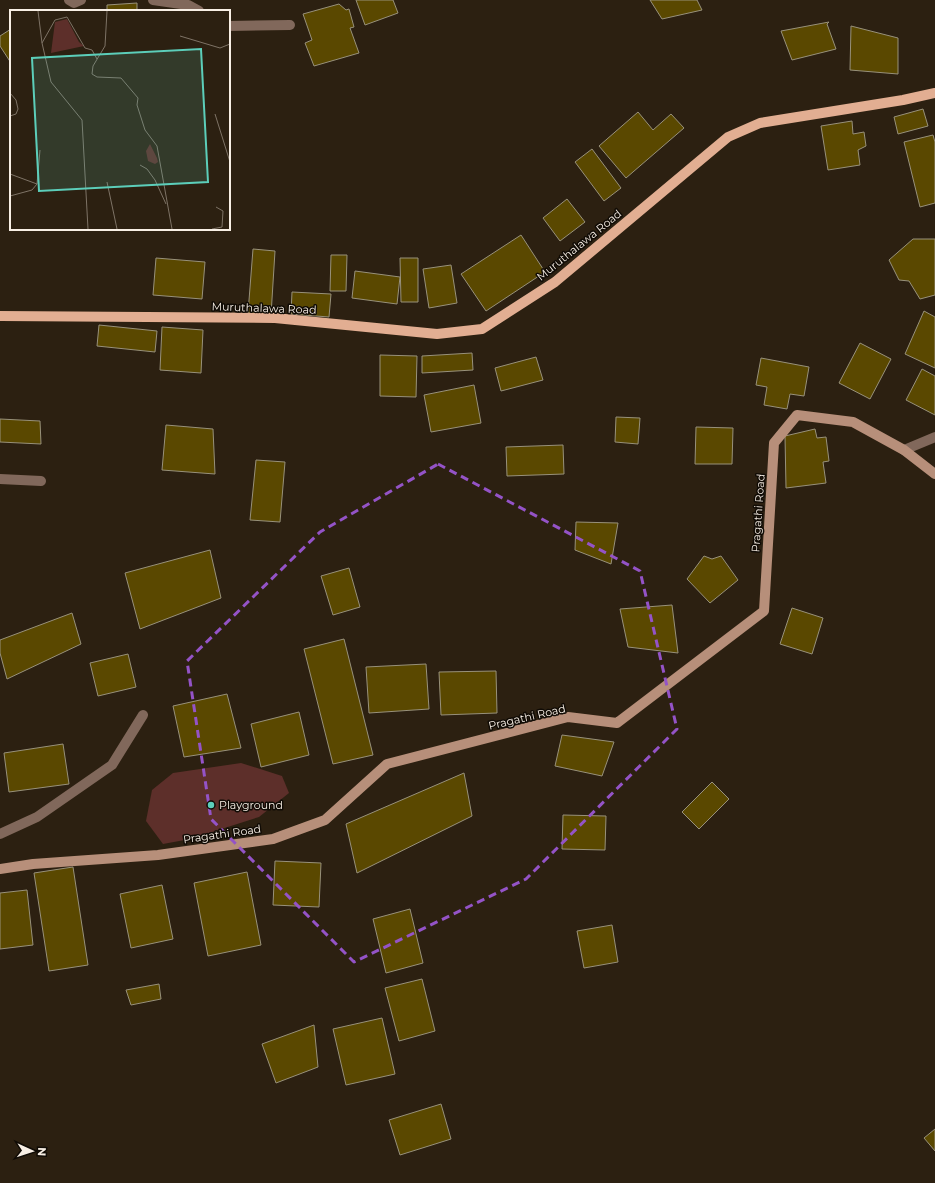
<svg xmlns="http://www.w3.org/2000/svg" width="935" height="1183" viewBox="0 0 935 1183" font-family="Montserrat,sans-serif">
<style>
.green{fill:#5d2f2a}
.building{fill:#5a4800;stroke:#98917b}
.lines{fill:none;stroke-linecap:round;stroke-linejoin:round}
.street{stroke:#81685b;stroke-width:10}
.secondary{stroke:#b78f7a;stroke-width:10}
.primary{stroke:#e2ae92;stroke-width:10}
.marked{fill:none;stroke:#9453c7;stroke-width:3;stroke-dasharray:8 5;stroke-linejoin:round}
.poi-dot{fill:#5cceba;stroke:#100b05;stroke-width:1.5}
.labels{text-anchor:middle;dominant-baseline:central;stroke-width:3;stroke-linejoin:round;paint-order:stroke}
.street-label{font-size:11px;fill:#f8efe5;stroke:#100b05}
.poi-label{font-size:11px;fill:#f8efe5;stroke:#100b05;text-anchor:start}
.inset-road{fill:none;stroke:#7e7366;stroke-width:1}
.view{fill:#5cceba;fill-opacity:0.15;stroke:#5cceba;stroke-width:2}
.inset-edge{fill:none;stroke:#f8efe5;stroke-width:2}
</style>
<rect width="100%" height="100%" fill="#2c2011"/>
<path class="green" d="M241,763L282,776L289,793L259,817L190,839L163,844L146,821L152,790L173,773Z"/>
<g class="building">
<path d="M356,0H393L398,13L365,25Z"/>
<path d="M650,0H697L702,10L662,19Z"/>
<path d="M137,3V11H107V5Z"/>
<path d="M339,4L346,10L349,9L354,27L350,28L359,53L314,66L305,43L312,40L303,14Z"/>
<path d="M829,22L827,24L836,49L792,60L781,31Z"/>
<path d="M851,26L898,38V74L850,70Z"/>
<path d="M11,29V63L0,46V36Z"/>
<path d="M923,109L928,126L898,134L894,117Z"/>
<path d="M638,112L653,130L671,114L684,128L626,178L599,146Z"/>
<path d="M852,121L853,134L864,132L866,146L858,150L860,165L828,170L821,126Z"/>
<path d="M933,135L935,142V203L920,207L904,142Z"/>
<path d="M592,149L621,188L604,201L575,162Z"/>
<path d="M567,199L585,222L560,241L543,218Z"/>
<path d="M521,235L545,272L486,311L461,274Z"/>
<path d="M913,239H935V295L920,299L909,281L899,280L889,260Z"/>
<path d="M253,249L275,251L271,315L248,313Z"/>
<path d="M331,255H347L346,291H330Z"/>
<path d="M156,258L205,262L202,299L153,295Z"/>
<path d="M400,258H418V302H401Z"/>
<path d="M451,265L457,303L429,308L423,269Z"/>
<path d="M355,271L400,277L397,304L352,298Z"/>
<path d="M292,292L331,294L329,317L291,314Z"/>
<path d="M924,311L935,317V368L905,354Z"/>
<path d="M99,325L157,331L155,352L97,346Z"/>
<path d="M162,327L203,330L201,373L160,370Z"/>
<path d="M860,343L891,359L870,399L839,383Z"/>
<path d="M472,353L473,370L422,373V356Z"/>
<path d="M380,355L417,356L416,397L380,396Z"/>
<path d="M536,357L543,380L501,391L495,368Z"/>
<path d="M761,358L809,367L804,396L790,394L787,409L764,405L767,387L756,385Z"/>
<path d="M922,369L935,376V415L906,400Z"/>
<path d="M474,385L481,423L431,432L424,395Z"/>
<path d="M616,417L640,418L638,444L615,442Z"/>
<path d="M0,419L40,421L41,444L0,442Z"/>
<path d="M166,425L213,429L215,474L162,470Z"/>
<path d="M696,427L733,428L732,464H695Z"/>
<path d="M815,429L817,438L826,437L829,461L823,462L826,483L786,488L785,436Z"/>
<path d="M563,445L564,474L507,476L506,447Z"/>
<path d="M256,460L285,462L280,522L250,520Z"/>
<path d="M576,522L618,523L611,564L575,550Z"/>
<path d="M210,550L221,598L140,629L125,573Z"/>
<path d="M704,556L712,559L721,556L738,580L710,603L687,579Z"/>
<path d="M349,568L360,607L333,615L321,576Z"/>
<path d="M672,605L678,653L628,647L620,609Z"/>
<path d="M792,608L823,618L812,654L780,644Z"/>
<path d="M72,613L81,644L7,679L0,653V640Z"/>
<path d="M344,639L373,755L333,764L304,649Z"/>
<path d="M128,654L136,687L98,696L90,663Z"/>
<path d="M426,664L429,709L369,713L366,667Z"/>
<path d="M496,671L497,713L441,715L439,672Z"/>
<path d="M227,694L241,748L184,757L173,706Z"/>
<path d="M299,712L309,755L261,767L251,724Z"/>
<path d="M562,735L614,742L602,776L555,766Z"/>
<path d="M63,744L69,784L9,792L4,753Z"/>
<path d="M464,773L472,816L357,873L346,824Z"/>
<path d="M712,782L729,799L699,829L682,812Z"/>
<path d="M563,815L606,816L605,850L562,849Z"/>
<path d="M275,861L321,863L319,907L273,905Z"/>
<path d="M73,867L88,965L49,971L34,873Z"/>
<path d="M247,872L261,945L208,956L194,883Z"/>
<path d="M162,885L173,939L131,948L120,894Z"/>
<path d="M27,890L33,945L0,949V893Z"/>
<path d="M410,909L423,963L386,973L373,919Z"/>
<path d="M612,925L618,962L584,968L577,931Z"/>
<path d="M422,979L435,1031L399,1041L385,988Z"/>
<path d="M159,984L161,999L131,1005L126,990Z"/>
<path d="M382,1018L395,1074L346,1085L333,1029Z"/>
<path d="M314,1025L318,1067L276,1083L262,1044Z"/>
<path d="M441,1104L451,1139L400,1155L389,1120Z"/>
<path d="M935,1129V1151L924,1138Z"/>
</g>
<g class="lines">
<g class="street">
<path d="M69,0L74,3L81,0"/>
<path d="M153,0L188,5L199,11"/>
<path d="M229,26L290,25"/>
<path d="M904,450L935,437"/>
<path d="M0,479L41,481"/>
<path d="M0,834L37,817L112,765L143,715"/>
</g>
<path class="secondary" d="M0,869L33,864L158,855L273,839L325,820L387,764L568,717L617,723L764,611L774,443L797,415L853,422L904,450L935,474"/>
<path class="primary" d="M0,316L275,318L437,334L482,329L555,282L728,137L760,123L903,100L935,93"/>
</g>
<path class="marked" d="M438,464L640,571L677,729L526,879L354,962L211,819L187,661L320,532Z"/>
<circle class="poi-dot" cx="211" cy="805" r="4"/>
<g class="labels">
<g class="street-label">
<text transform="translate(579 245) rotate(-39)">Muruthalawa Road</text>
<text transform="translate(264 308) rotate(2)">Muruthalawa Road</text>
<text transform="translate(758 513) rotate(-86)">Pragathi Road</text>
<text transform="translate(527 717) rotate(-13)">Pragathi Road</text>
<text transform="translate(222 834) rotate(-8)">Pragathi Road</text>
</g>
<g class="poi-label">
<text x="219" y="805">Playground</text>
</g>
</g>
<g transform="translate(10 10)">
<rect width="220" height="220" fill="#2c2011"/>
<path d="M57,9L69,32L74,36L41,43L45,12ZM140,134L147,148L148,152L145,154L138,151L136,141Z" fill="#5d2f2a"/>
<path class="inset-road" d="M28,1L32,33L41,72L72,110L78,219M97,1L95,36L83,56L82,64L87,67L111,68L128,88L127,95L135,120L147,136L162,219M170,26L210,38L220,34M32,33L45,10L57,7L75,38L82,40L87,49M0,83L6,90L8,99L6,104L0,106M205,104L220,152M130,155L137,159L145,170L156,194M0,164L27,174M97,172L107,219M0,186L22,180L27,174L30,140M202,219L212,217L213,201L206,197"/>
<path class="view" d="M191,39L198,172L29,181L22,48Z"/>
<rect width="220" height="220" class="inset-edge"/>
</g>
<g transform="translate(32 1151) rotate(93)" stroke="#100b05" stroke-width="3" paint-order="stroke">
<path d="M0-3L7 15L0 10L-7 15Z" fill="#f8efe5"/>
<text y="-6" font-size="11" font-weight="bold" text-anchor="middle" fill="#f8efe5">N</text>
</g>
</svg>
